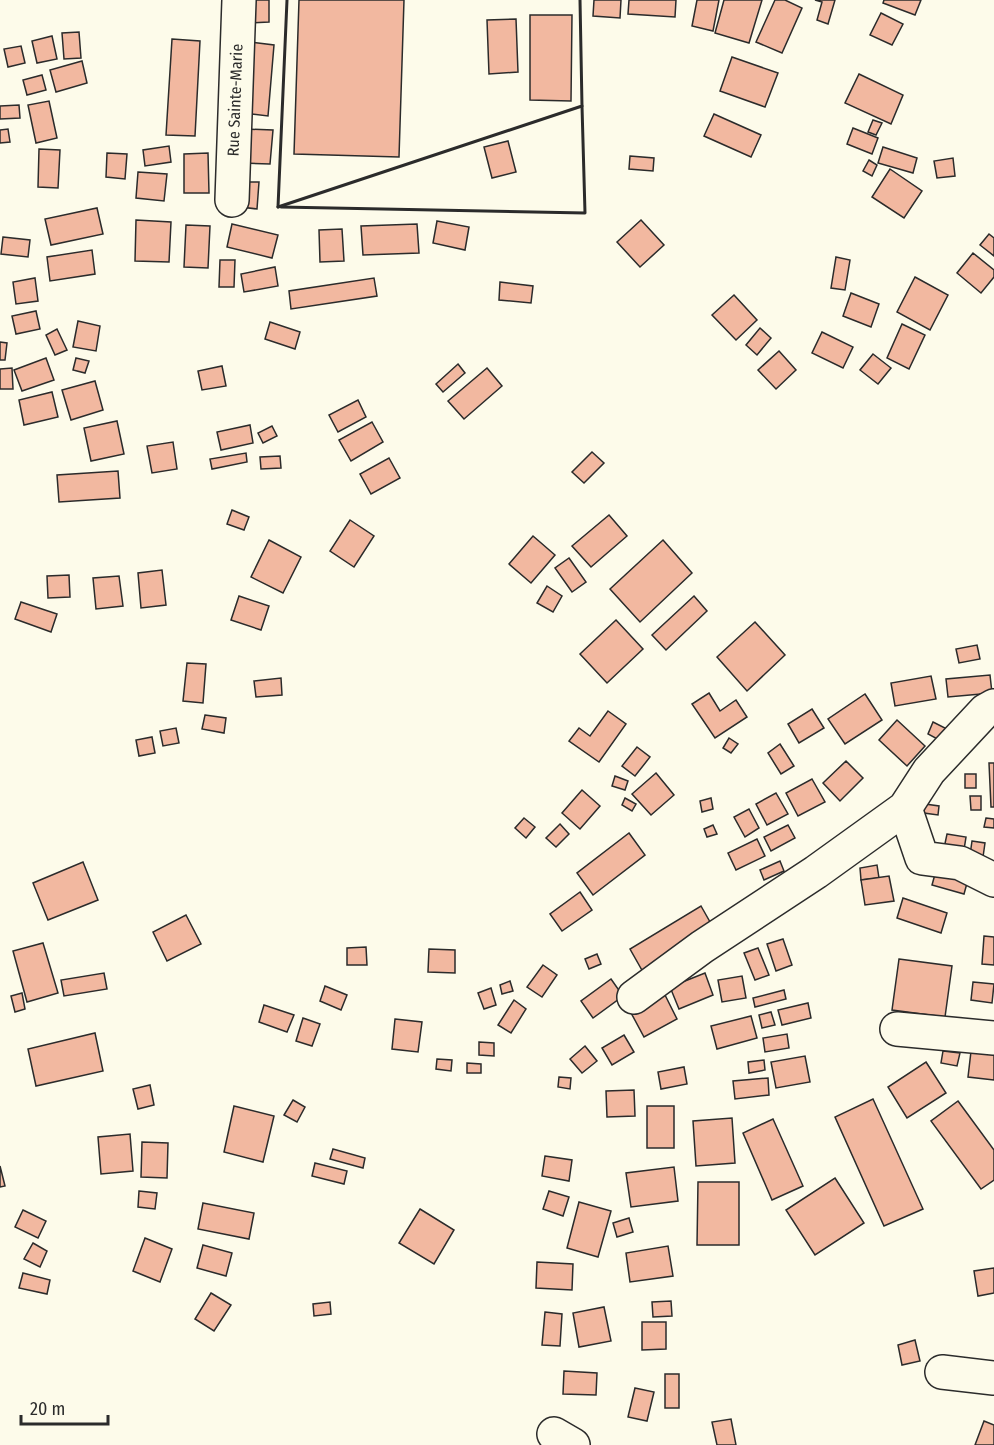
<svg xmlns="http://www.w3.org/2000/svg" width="994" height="1445" viewBox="0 0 994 1445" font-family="'Fira Sans Condensed',sans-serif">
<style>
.building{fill:#f2b8a0;stroke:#2b2b2b;stroke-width:1.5}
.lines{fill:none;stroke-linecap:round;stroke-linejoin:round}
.minor-casing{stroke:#2b2b2b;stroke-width:36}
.minor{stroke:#fdfbea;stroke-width:33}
.wall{stroke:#2b2b2b;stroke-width:3}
.labels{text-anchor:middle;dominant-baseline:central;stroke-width:4.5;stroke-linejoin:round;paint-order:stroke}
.street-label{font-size:16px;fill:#2b2b2b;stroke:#fdfbea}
</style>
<rect width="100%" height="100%" fill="#fdfbea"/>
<g class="building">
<path d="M248,0H269V22L249,23Z"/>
<path d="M299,0H404L399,157L294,154Z"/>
<path d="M594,0H621L620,18L593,16Z"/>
<path d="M629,0H676L675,17L628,14Z"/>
<path d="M697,0H719L713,31L692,26Z"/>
<path d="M724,0H762L749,43L715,33Z"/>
<path d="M775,0H785L802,8L782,53L756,42Z"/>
<path d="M815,0H835L828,24L817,20L822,2Z"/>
<path d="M884,0H921L915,15L883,3Z"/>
<path d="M881,13L903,24L892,45L870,35Z"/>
<path d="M530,15H572L571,101L530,100Z"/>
<path d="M516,19L518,72L489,74L487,20Z"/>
<path d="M79,32L81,58L64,59L62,33Z"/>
<path d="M52,36L57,59L37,63L32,41Z"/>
<path d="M172,39L200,41L195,136L166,135Z"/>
<path d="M249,42L274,45L268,116L243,113Z"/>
<path d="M21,46L25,63L8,67L4,49Z"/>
<path d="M732,57L778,73L765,107L720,91Z"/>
<path d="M82,61L87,83L56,92L50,70Z"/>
<path d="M859,74L903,95L891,124L845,103Z"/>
<path d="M42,75L46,90L27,95L23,80Z"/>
<path d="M49,101L57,138L36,143L28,105Z"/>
<path d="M19,105L20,118L0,119V106Z"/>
<path d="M714,114L761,135L751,157L704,136Z"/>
<path d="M873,120L882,123L876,135L868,132Z"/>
<path d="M853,128L878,138L872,154L847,144Z"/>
<path d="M8,129L10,142L0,143V130Z"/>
<path d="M245,129L273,130L270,164L243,163Z"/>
<path d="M508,141L516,172L492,178L484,147Z"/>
<path d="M169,146L171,162L145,166L143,150Z"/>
<path d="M883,147L917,158L913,173L878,163Z"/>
<path d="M39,149L60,150L58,188L38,187Z"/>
<path d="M107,153L127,154L125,179L106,177Z"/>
<path d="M208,153L209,193H184V154Z"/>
<path d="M630,156L654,158L653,171L629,169Z"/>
<path d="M953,158L955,176L937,178L934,161Z"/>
<path d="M869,160L877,165L872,176L863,171Z"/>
<path d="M890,169L922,191L904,218L872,197Z"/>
<path d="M138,172L167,174L164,201L136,198Z"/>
<path d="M243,182H259L257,209L241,207Z"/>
<path d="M97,208L103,234L51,245L45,219Z"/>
<path d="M136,220L171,222L169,262L135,261Z"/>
<path d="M641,220L664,245L640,267L617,242Z"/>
<path d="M437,221L469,227L465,250L433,243Z"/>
<path d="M232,224L278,235L272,258L227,247Z"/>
<path d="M417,224L419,253L363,255L361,226Z"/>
<path d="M186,225L210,226L208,268L184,267Z"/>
<path d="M342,229L344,261L320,262L319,230Z"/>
<path d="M989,234L994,238V256L980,245Z"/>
<path d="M3,237L30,240L28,257L1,254Z"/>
<path d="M92,250L95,274L50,281L47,257Z"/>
<path d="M973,253L994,270V277L981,293L957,273Z"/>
<path d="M836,257L850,260L845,290L831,288Z"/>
<path d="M220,260H235L234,287H219Z"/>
<path d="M275,267L278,286L244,292L241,274Z"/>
<path d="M915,277L948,295L930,330L897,312Z"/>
<path d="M35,278L38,301L16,304L13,282Z"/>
<path d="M374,278L377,296L291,309L289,291Z"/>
<path d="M500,282L533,286L531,303L499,300Z"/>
<path d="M851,293L879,304L871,327L843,316Z"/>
<path d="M734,295L757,320L736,340L712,315Z"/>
<path d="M36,311L40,329L16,334L12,316Z"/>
<path d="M78,321L100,326L96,351L73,347Z"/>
<path d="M270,322L300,332L295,349L265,339Z"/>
<path d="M902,324L925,335L909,369L887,358Z"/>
<path d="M760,328L771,338L757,355L746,345Z"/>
<path d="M57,329L67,350L55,355L46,335Z"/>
<path d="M822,332L853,347L843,368L812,353Z"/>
<path d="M0,342L7,343L5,360H0Z"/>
<path d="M779,351L796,370L776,389L758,370Z"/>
<path d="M873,354L891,368L878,384L860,370Z"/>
<path d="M46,358L54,380L22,391L14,370Z"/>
<path d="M76,358L89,361L85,373L73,370Z"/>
<path d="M458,364L465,373L443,392L436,384Z"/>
<path d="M222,366L226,386L202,390L198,371Z"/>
<path d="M12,368L13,389H0V369Z"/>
<path d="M487,368L502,386L464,419L448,401Z"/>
<path d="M95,381L103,410L71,420L62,390Z"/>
<path d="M52,392L58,417L24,425L19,400Z"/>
<path d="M358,400L366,417L338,432L329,415Z"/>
<path d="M117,421L124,454L91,461L84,428Z"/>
<path d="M372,422L383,442L351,461L339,440Z"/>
<path d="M250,425L253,443L221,450L217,432Z"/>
<path d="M272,426L277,436L263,443L258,433Z"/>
<path d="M173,442L177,469L152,473L147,446Z"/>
<path d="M592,452L604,463L584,483L572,472Z"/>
<path d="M246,453L247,462L212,469L210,459Z"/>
<path d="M280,456L281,468L261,469L260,457Z"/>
<path d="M389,458L400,478L371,494L360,474Z"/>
<path d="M118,471L120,498L59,502L57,475Z"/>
<path d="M232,510L249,517L244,530L227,524Z"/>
<path d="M609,515L627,536L591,567L572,546Z"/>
<path d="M350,520L374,536L354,567L330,551Z"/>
<path d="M533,536L555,555L531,583L509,564Z"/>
<path d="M269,540L301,557L283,593L251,577Z"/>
<path d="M663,540L692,573L640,622L610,589Z"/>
<path d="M569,558L586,582L572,592L555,568Z"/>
<path d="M162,570L166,605L141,608L138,573Z"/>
<path d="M69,575L70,597L48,598L47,576Z"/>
<path d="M119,576L123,606L96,609L93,578Z"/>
<path d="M547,586L562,596L553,612L537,603Z"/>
<path d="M239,596L269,606L261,630L231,620Z"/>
<path d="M694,596L707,611L666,650L652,635Z"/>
<path d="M21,602L57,614L51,632L15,619Z"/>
<path d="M616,620L643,649L607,683L580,654Z"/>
<path d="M755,622L785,655L747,691L717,657Z"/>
<path d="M977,645L980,659L959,663L956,649Z"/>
<path d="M187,663L206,664L203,703L183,701Z"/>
<path d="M990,675L992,693L948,697L946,679Z"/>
<path d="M931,676L936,699L895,706L891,683Z"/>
<path d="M281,678L282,695L256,697L254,681Z"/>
<path d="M709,693L720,711L736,700L747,717L715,738L692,704Z"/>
<path d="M865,694L882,720L845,744L828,719Z"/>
<path d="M812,709L824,728L799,743L788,724Z"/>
<path d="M608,711L626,724L599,762L569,741L579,728L590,736Z"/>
<path d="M205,715L226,718L224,733L202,729Z"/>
<path d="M897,720L925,746L907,766L879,740Z"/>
<path d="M933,722L947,729L941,741L928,734Z"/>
<path d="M176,728L179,743L163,746L160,731Z"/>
<path d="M152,737L155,753L139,756L136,740Z"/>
<path d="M729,738L738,744L731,753L723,748Z"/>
<path d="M780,744L794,766L781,774L768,753Z"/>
<path d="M637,747L650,757L635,776L622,766Z"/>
<path d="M846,761L863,778L840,801L823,783Z"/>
<path d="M989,763H994V807H991Z"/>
<path d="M656,773L674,795L651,815L632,794Z"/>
<rect x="965" y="774" width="11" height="14"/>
<path d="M615,776L628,781L625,790L612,786Z"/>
<path d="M812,779L825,802L798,816L786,793Z"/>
<path d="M582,790L600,806L580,829L562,813Z"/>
<path d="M776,793L788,814L767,825L756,804Z"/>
<path d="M970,796H981V810H971Z"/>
<path d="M625,798L636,804L632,811L622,805Z"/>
<path d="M711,798L713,809L702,812L700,801Z"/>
<path d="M925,804L939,806L938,815L924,813Z"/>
<path d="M749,809L759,828L745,837L734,817Z"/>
<path d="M524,818L535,827L526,838L515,828Z"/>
<path d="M986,818L994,819V828L984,827Z"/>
<path d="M560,824L569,834L556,847L546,838Z"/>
<path d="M713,825L717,834L707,837L704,829Z"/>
<path d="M788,825L795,838L771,851L764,837Z"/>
<path d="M629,833L645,855L593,895L577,873Z"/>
<path d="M947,834L966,837L963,856L943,853Z"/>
<path d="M757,839L765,856L736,870L728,853Z"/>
<path d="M972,841L985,843L982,864L969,862Z"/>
<path d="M780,861L784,871L764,880L760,870Z"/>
<path d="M83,862L98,900L48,920L33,883Z"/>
<path d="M877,865L879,878L861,880L860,868Z"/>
<path d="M937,867L969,876L964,894L932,885Z"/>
<path d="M889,876L894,901L865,905L861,880Z"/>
<path d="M580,892L592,910L562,931L550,914Z"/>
<path d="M903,898L947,913L941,933L897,918Z"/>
<path d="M701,906L714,929L643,972L630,949Z"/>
<path d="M186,915L201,944L167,961L153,932Z"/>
<path d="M984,936L994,937V965L982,964Z"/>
<path d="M783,939L792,965L776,971L767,944Z"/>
<path d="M43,943L58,993L27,1002L13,951Z"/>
<path d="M366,947L367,965H347V948Z"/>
<path d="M758,948L769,975L755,980L744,953Z"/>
<path d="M429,949L455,950V973L428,972Z"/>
<path d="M597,954L601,964L589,969L585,959Z"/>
<path d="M899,959L952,966L945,1017L892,1010Z"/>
<path d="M543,965L557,975L542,997L527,987Z"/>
<path d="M104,973L107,989L64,996L61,980Z"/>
<path d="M705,973L713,995L679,1009L670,987Z"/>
<path d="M742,976L746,998L722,1002L718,980Z"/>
<path d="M611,979L623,996L593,1018L581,1001Z"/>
<path d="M510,981L513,991L502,994L500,985Z"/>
<path d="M973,982L994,984L992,1003L971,1000Z"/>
<path d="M325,986L347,995L341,1010L320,1001Z"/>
<path d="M491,988L496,1005L484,1009L478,993Z"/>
<path d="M784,990L786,999L755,1007L753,998Z"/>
<path d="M22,993L25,1009L15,1012L11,996Z"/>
<path d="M664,993L677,1019L644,1037L630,1011Z"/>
<path d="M514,1000L526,1009L511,1033L498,1025Z"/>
<path d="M808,1003L811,1018L782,1025L778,1010Z"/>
<path d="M264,1005L294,1015L287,1032L259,1022Z"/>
<path d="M771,1012L775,1025L762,1028L759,1015Z"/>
<path d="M751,1016L757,1038L717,1049L711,1026Z"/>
<path d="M303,1018L320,1024L312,1046L296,1041Z"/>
<path d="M395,1019L422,1022L418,1052L392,1049Z"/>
<path d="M95,1033L103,1071L36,1086L28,1049Z"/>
<path d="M787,1034L789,1048L765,1052L763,1038Z"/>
<path d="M624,1035L634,1052L612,1065L602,1048Z"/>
<path d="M479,1042L494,1043V1056L479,1055Z"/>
<path d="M972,1043L994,1047V1080L968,1077Z"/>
<path d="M585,1046L597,1061L582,1073L570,1059Z"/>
<path d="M943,1051L960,1053L957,1066L941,1063Z"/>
<path d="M805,1056L810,1082L776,1088L771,1062Z"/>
<path d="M437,1059L452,1060L451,1071L436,1069Z"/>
<path d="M764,1060L765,1070L749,1073L748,1062Z"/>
<path d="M926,1062L946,1093L907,1118L888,1087Z"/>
<path d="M467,1063L481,1064V1073H467Z"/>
<path d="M684,1067L687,1084L661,1089L658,1072Z"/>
<path d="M559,1077L571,1078L570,1089L558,1087Z"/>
<path d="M768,1078L769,1095L735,1099L733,1081Z"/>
<path d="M150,1085L154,1105L138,1109L133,1089Z"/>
<path d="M634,1090L635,1116L607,1117L606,1091Z"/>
<path d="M873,1099L923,1209L884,1226L835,1117Z"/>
<path d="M293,1100L305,1107L297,1122L284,1115Z"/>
<path d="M958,1101L994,1150V1180L981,1189L931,1121Z"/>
<path d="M234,1106L274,1116L263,1162L224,1152Z"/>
<rect x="647" y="1106" width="27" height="42"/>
<path d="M732,1118L735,1163L696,1166L693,1121Z"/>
<path d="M773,1119L803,1186L772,1200L743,1133Z"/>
<path d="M130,1134L133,1171L101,1174L98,1137Z"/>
<path d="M142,1142L168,1143L167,1178L141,1177Z"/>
<path d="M333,1149L365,1158L363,1168L330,1159Z"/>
<path d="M545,1156L572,1160L569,1181L542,1176Z"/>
<path d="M315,1163L347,1171L344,1184L312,1176Z"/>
<path d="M0,1166L5,1186L0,1187Z"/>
<path d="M674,1167L678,1201L631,1207L626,1173Z"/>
<path d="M835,1178L864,1223L815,1255L786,1210Z"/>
<path d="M698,1182H739V1245H697Z"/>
<path d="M139,1191L157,1193L155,1209L138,1207Z"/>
<path d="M549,1191L569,1197L563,1216L543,1209Z"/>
<path d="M579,1202L611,1211L598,1257L567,1248Z"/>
<path d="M203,1203L254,1213L249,1239L198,1229Z"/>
<path d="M420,1209L454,1230L434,1264L399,1243Z"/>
<path d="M23,1210L46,1221L38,1238L15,1227Z"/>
<path d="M629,1218L633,1232L617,1237L613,1223Z"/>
<path d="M145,1238L172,1249L160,1282L133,1271Z"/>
<path d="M33,1243L47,1251L40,1267L24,1259Z"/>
<path d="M203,1245L232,1253L226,1276L197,1268Z"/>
<path d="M668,1246L673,1276L630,1282L626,1253Z"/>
<path d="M537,1262L573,1264L572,1290L536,1288Z"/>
<path d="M994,1268V1293L978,1296L974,1271Z"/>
<path d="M23,1273L50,1280L47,1294L19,1288Z"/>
<path d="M211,1293L231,1305L214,1331L195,1319Z"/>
<path d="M671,1301L672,1316L653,1317L652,1302Z"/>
<path d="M330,1302L331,1314L314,1316L313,1304Z"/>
<path d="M604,1307L611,1341L579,1347L573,1313Z"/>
<path d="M545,1312L562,1314L560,1346L542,1345Z"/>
<path d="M642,1322H666V1349L642,1350Z"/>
<path d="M915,1340L920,1361L902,1365L898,1345Z"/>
<path d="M564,1371L597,1373L596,1395L563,1394Z"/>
<rect x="665" y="1374" width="14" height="34"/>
<path d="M635,1388L654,1392L647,1421L628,1417Z"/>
<path d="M731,1419L736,1445H717L712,1422Z"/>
<path d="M984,1421L994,1425V1445H975Z"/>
</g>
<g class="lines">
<defs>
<g id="minor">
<path d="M232,200L239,0"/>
<path d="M905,808L922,858L960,863L994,880"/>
<path d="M634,997L702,947L816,872L905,808L929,771L985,711L994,706"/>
<path d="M897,1029L994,1038"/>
<path d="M942,1372L994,1378"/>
<path d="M554,1434L573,1445"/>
</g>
</defs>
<use href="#minor" class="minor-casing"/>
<use href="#minor" class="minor"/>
<g class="wall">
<path d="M278,207L582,106L580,0"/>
<path d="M278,207L287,0"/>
<path d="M281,207L585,213L582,106"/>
</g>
</g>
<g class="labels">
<g class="street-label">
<text transform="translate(235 100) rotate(-88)">Rue Sainte-Marie</text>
</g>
</g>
<path d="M21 1415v9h87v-9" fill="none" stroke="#2b2b2b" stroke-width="3"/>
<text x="30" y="1415" font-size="18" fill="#2b2b2b" stroke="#fdfbea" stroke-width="4.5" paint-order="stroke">20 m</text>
</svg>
